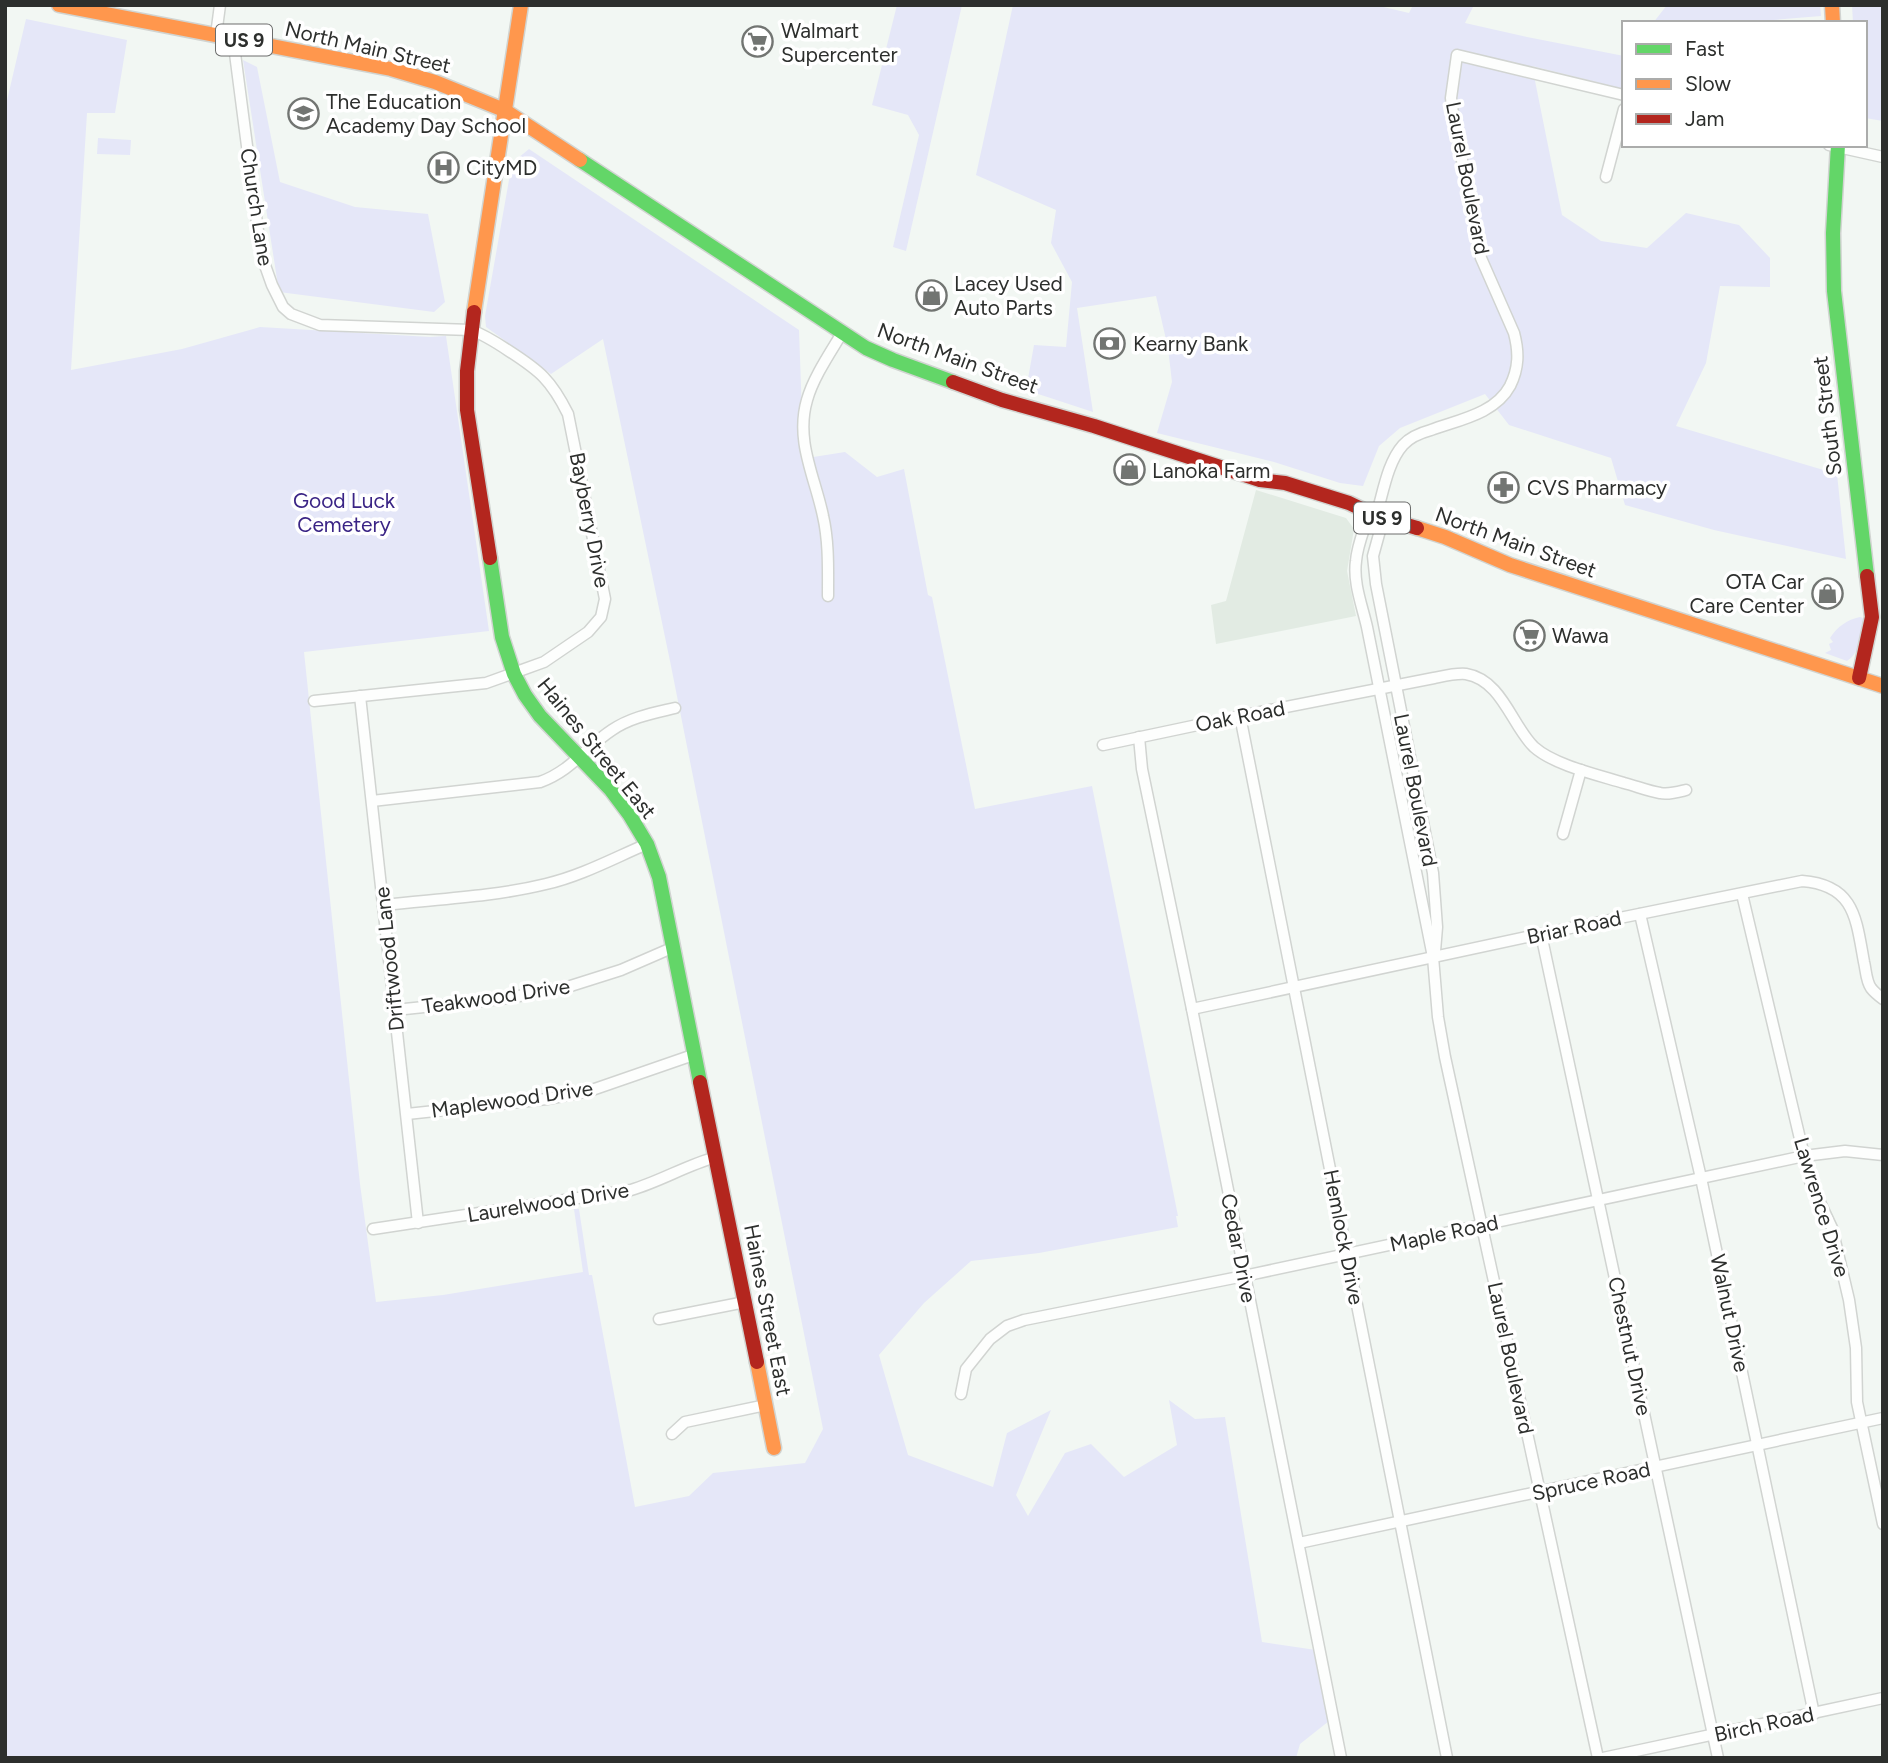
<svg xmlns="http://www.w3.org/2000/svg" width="1888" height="1763" viewBox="0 0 1888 1763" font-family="Figtree,sans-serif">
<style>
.built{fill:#e2ebe3}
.green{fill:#e5e7f8}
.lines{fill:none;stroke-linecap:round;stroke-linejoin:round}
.street-casing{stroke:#d1d4d1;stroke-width:13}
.fast-casing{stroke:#d1d4d1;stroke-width:17}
.slow-casing{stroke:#d1d4d1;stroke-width:17}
.jam-casing{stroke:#d1d4d1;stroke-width:17}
.street{stroke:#fdfefd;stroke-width:10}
.fast{stroke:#63d668;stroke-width:14}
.slow{stroke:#ff974d;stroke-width:14}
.jam{stroke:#b3261e;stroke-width:14}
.labels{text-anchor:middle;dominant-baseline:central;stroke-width:7;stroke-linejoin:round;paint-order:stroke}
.shield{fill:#fff;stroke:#6c6d6c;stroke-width:2}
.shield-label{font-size:19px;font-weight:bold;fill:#2d2f2d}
.poi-label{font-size:21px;fill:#2d2f2d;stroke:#fff;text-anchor:start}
.street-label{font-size:21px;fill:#2d2f2d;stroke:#fff}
.park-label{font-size:21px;fill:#3a2485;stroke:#fff}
</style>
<rect width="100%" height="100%" fill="#f2f7f3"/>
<path class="built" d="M1256,490L1346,518L1354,529L1347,571L1356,616L1216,644L1211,605L1226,601Z"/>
<g class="green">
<path d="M897,5H962L906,251L893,247L919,135L908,115L872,105Z"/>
<path d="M1013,5H1375L1409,13L1413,5H1474L1465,23L1527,37L1624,56V89L1532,66L1562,215L1601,241L1647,248L1686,213L1739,225L1770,258V287L1720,286L1706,363L1676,426L1837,474L1846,559L1714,530L1625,505L1611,458L1509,425L1485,394L1400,428L1379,446L1363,486L1340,483L1274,462L1157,433L1172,382L1168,348L1156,296L1077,308L1093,412L1026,390L1034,345L1066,347L1072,282L1051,243L1056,210L976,175Z"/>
<path d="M1667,5H1820L1821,16L1761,21L1759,23H1653Z"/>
<path d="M1852,5H1883V121L1865,118V23H1853Z"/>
<path d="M26,19L127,40L115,113H87L71,370L182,349L260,327L430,337L446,336L489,631L304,652L360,1184L376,1302L443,1295L583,1272L574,1209H579L589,1275H592L635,1507L689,1496L713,1473L805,1463L823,1429L670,661L603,339L551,374L486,327L485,316L512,163L529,149L799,330L802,414L807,458L845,452L877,477L904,469L928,595L932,597L975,809L1092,786L1178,1216H1176L1178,1227L1039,1253L971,1261L924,1303L879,1355L908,1455L993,1487L1007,1433L1051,1410L1016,1495L1028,1516L1065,1453L1091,1444L1124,1477L1177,1445L1169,1400L1195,1419L1225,1417L1262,1642L1316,1650L1329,1721L1300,1744L1296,1758H5V109Z"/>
<path d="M243,60L257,67L280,182L355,207L428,214L445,302L434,312L279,292Z"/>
<path d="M98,138L131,140L130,155L97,154Z"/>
<path d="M1860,617L1863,618C1863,633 1860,653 1847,661L1825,653L1831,650L1829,644L1833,642L1830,638C1838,626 1847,620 1860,617Z"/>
</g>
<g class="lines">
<defs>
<g id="street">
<path d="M216,35L220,5"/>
<path d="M233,38L261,254L272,285L283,307L291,314L320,325L471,330C485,335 497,343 509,351C540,371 551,380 568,414L605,599L601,617L588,632L544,662L486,683L314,701"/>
<path d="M1829,145L1883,157"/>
<path d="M1606,177L1624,109"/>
<path d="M1376,516L1366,523C1362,535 1357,548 1356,561C1353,583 1362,605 1367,627L1433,957L1438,1017L1445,1057L1598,1758"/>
<path d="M828,596C828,570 829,542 823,516C815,477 795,441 807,400C813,378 830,353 842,333"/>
<path d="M360,696L418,1223"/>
<path d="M1240,716L1447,1758"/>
<path d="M1139,737L1142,769L1192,1009L1341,1758"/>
<path d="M1103,745L1240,716L1434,678C1444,676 1456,673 1466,674C1502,680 1512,726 1534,747C1554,765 1598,775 1624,783C1636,786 1648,791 1660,793C1668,795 1678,792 1686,790"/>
<path d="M372,801L540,782C571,771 586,747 612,730C631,717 654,713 675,708"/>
<path d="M1563,834L1581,770"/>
<path d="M1742,894L1810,1181L1832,1228L1849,1300L1856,1348L1857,1402L1883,1524"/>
<path d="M383,905C437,899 493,897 546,884C581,876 614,858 647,844"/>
<path d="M1640,914L1701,1178L1814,1714"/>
<path d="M1541,934L1718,1758"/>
<path d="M1435,951L1437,927L1433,873L1376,584L1373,556L1381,527L1376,516C1383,494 1387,463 1403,445C1410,437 1420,433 1431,430C1458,420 1495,414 1510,386C1519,368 1519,352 1514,333L1481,258L1453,114L1451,98L1457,55L1624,95"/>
<path d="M1192,1009L1541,934L1802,881C1855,885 1856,919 1864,962C1866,970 1866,981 1871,988C1874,992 1879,996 1883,999"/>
<path d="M395,1010L501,999L561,989L621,970L674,947"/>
<path d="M407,1114L547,1099L589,1091L696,1054"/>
<path d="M373,1229L631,1190C661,1181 687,1165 716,1157"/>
<path d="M659,1319L745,1302"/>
<path d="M961,1394L966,1369L990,1339L1007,1326L1024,1320L1244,1276L1804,1156L1845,1151L1883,1155"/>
<path d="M672,1434L685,1422L766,1405"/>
<path d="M1299,1543L1883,1418"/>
<path d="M1603,1758L1883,1698"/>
</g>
<g id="fast">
<path d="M1838,145L1833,233L1834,291L1867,576"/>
<path d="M580,160L866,348L893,360L953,382"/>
<path d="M490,558L502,637L514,674L525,695L540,716L611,790L629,814L647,844L659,877L700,1082"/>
</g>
<g id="slow">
<path d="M59,5L391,69L435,82L504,110L580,160"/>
<path d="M1832,5L1833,23"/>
<path d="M474,312L521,5"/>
<path d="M1417,528L1445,537L1510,565L1883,686"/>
<path d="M757,1362L774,1448"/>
</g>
<g id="jam">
<path d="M474,312L467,371V410L490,558"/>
<path d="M953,382L1002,400L1094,426L1260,480L1285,483L1349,503L1376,516L1417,528"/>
<path d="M1859,678L1872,617L1867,576"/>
<path d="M700,1082L757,1362"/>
</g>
</defs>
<use href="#street" class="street-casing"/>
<use href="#fast" class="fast-casing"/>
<use href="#slow" class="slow-casing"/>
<use href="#jam" class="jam-casing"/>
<use href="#street" class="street"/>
<use href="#fast" class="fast"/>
<use href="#slow" class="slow"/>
<use href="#jam" class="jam"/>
</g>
<defs>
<symbol id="supermarket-ring" viewBox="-11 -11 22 22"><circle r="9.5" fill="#fff" stroke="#727572" stroke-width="1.5"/><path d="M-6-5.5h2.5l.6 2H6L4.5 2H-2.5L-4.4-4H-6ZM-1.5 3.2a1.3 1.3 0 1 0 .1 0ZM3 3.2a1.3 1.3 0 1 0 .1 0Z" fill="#727572"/></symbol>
<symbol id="school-ring" viewBox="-11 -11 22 22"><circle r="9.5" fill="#fff" stroke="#727572" stroke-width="1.5"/><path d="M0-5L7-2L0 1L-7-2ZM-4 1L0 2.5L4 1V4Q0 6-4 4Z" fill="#727572"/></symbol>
<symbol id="hospital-ring" viewBox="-11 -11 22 22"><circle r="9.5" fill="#fff" stroke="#727572" stroke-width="1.5"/><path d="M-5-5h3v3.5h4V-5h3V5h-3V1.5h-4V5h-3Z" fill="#727572"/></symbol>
<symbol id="shop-ring" viewBox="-11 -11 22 22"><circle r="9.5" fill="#fff" stroke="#727572" stroke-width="1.5"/><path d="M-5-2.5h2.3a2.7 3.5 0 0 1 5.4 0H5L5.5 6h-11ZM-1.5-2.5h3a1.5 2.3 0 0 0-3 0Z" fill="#727572"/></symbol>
<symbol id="bank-ring" viewBox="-11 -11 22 22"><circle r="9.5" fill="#fff" stroke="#727572" stroke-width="1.5"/><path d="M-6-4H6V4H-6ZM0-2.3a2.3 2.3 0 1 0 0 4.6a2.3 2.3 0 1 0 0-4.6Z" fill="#727572"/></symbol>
<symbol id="pharmacy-ring" viewBox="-11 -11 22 22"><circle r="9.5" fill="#fff" stroke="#727572" stroke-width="1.5"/><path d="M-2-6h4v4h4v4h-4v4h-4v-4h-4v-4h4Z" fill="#727572"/></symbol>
</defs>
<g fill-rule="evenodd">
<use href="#supermarket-ring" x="740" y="24" width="35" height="35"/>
<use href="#school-ring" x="286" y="96" width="35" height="35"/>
<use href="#hospital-ring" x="426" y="150" width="35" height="35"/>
<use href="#shop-ring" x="914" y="278" width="35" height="35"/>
<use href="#bank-ring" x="1092" y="326" width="35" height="35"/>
<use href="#shop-ring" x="1112" y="452" width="35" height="35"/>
<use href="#pharmacy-ring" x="1486" y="470" width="35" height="35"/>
<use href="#shop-ring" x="1810" y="576" width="35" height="35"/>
<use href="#supermarket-ring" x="1512" y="618" width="35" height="35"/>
</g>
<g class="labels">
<g class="shield">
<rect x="216" y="24.5" width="56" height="31" rx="5"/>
<rect x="1354" y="502.5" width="56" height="31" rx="5"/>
</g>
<g class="shield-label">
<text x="244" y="40">US 9</text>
<text x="1382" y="518">US 9</text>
</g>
<g class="poi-label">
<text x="781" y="30">Walmart<tspan x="781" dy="24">Supercenter</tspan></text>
<text x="326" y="101">The Education<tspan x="326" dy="24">Academy Day School</tspan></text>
<text x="466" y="167">CityMD</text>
<text x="954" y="283">Lacey Used<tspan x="954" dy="24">Auto Parts</tspan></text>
<text x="1133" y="343">Kearny Bank</text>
<text x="1152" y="470">Lanoka Farm</text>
<text x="1527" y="487">CVS Pharmacy</text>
<text x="1804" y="581" text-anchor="end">OTA Car<tspan x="1804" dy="24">Care Center</tspan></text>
<text x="1552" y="635">Wawa</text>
</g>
<g class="street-label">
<text transform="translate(368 47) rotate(13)">North Main Street</text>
<text transform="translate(1468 178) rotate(79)">Laurel Boulevard</text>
<text transform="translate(257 207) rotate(81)">Church Lane</text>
<text transform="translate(958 358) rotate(20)">North Main Street</text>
<text transform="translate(1827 416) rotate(-97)">South Street</text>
<text transform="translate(590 520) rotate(79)">Bayberry Drive</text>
<text transform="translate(1516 542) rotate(20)">North Main Street</text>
<text transform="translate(1240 716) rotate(-11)">Oak Road</text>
<text transform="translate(597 748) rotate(51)">Haines Street East</text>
<text transform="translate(1416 790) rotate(79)">Laurel Boulevard</text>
<text transform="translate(1574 927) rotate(-12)">Briar Road</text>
<text transform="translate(389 959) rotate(-96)">Driftwood Lane</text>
<text transform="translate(496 996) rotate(-8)">Teakwood Drive</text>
<text transform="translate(512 1099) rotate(-8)">Maplewood Drive</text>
<text transform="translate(548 1202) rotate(-9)">Laurelwood Drive</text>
<text transform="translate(1822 1207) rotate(73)">Lawrence Drive</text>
<text transform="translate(1444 1233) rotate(-12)">Maple Road</text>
<text transform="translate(1344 1237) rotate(79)">Hemlock Drive</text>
<text transform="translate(1239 1248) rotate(79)">Cedar Drive</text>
<text transform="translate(768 1310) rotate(79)">Haines Street East</text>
<text transform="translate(1730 1313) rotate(78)">Walnut Drive</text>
<text transform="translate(1630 1346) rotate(78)">Chestnut Drive</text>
<text transform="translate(1511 1358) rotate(78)">Laurel Boulevard</text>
<text transform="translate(1591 1481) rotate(-12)">Spruce Road</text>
<text transform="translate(1764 1724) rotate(-12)">Birch Road</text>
</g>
<g class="park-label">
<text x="344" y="500">Good Luck<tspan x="344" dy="24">Cemetery</tspan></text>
</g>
</g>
<rect width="1888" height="1763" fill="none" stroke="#2d2f2d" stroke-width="14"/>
<rect x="1622" y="21" width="245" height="126" fill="#ffffff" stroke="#abacab" stroke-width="2"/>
<rect x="1636" y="44" width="35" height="10" fill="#63d668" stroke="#abacab" stroke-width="2"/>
<text x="1685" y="56" font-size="21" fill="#2d2f2d">Fast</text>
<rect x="1636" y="79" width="35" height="10" fill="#ff974d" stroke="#abacab" stroke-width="2"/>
<text x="1685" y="91" font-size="21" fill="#2d2f2d">Slow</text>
<rect x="1636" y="114" width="35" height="10" fill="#b3261e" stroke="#abacab" stroke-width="2"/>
<text x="1685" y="126" font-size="21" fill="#2d2f2d">Jam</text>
</svg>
